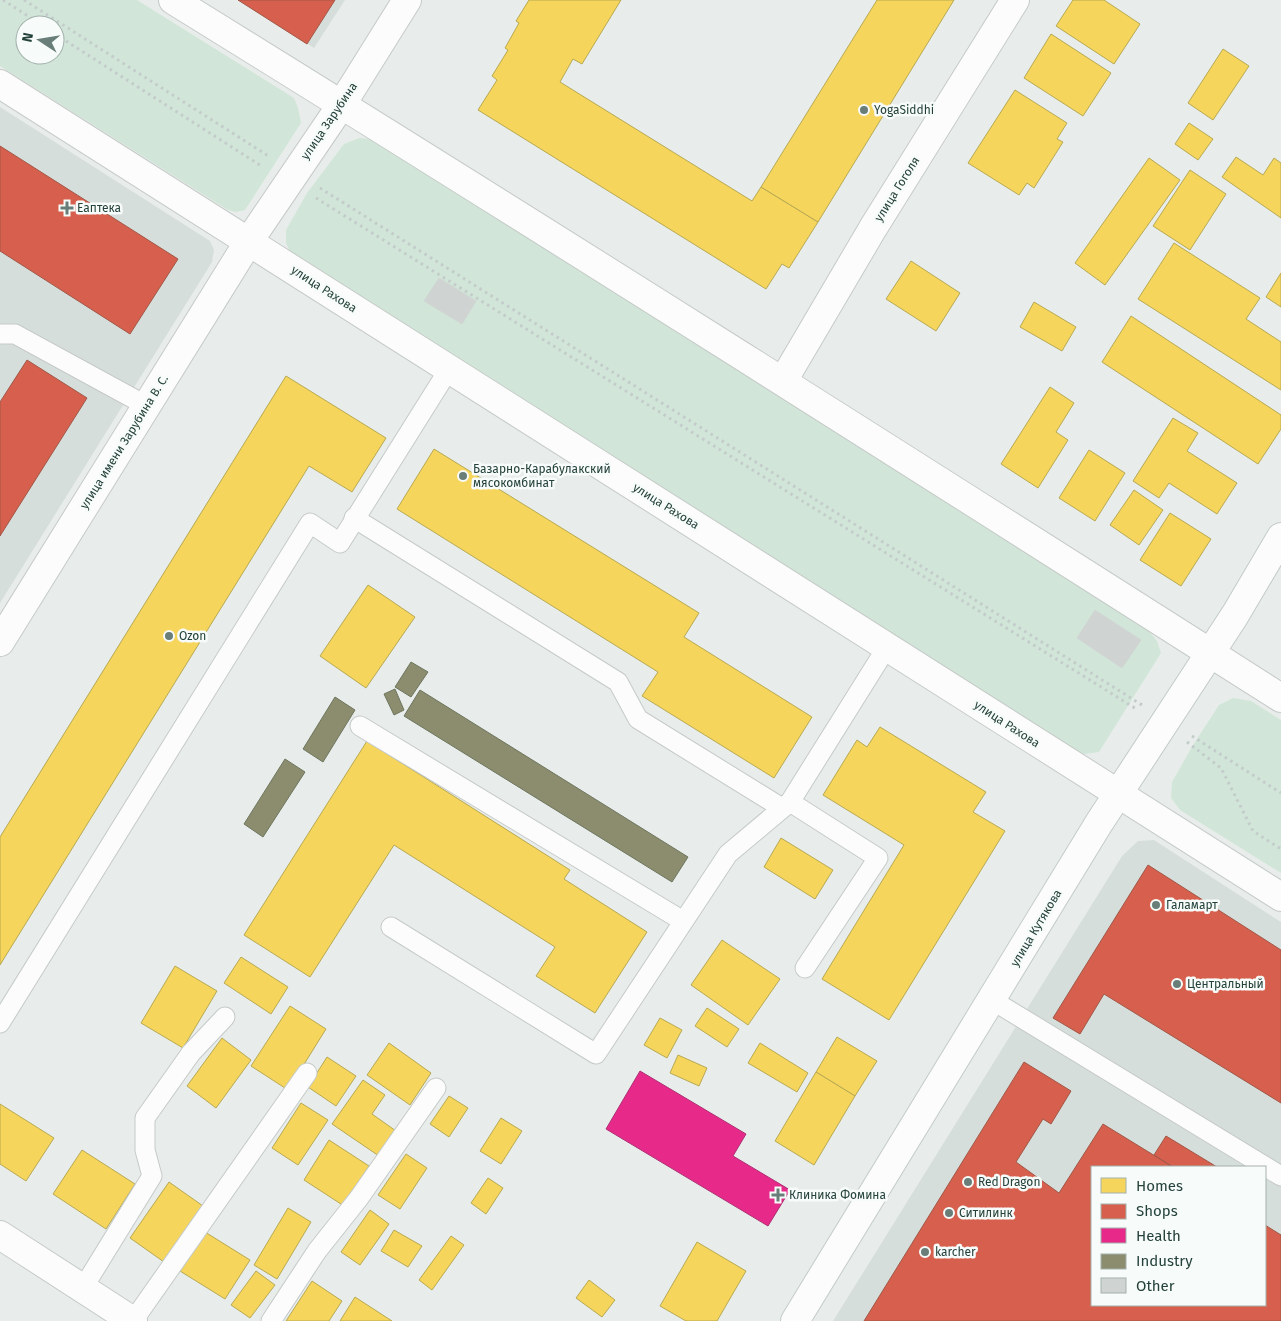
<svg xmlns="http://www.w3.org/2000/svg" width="1281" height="1321" viewBox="0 0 1281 1321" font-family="'Fira Sans',sans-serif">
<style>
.built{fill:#d6dedb;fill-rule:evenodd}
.green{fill:#d1e6d8;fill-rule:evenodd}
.homes{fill:#f6d55c;stroke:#b7a952}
.shops{fill:#d6604d;stroke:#a15747}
.health{fill:#e7298a;stroke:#ac3072}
.industry{fill:#8c8c6e;stroke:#6d765e}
.building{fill:#cfd4d2;stroke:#d1d6d4}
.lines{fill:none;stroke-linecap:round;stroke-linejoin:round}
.lane-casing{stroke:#c5cac8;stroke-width:21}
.street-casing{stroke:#c5cac8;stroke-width:30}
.secondary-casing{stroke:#c3cbc8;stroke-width:30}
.path{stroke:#c3ccca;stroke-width:3;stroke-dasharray:2.5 4;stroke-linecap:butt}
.lane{stroke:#fcfcfc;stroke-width:19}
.street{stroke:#fcfcfc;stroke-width:28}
.secondary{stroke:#fcfcfc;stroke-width:28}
.poi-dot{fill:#697e78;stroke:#f7fbf9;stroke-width:2}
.labels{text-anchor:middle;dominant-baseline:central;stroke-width:5;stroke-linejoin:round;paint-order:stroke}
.poi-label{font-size:12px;fill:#24423a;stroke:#f7fbf9;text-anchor:start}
.street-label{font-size:12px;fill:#24423a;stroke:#f7fbf9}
</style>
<rect width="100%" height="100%" fill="#e8edeb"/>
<g class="built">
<path d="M238,0H345L314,48Z"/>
<path d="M0,107L210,241L214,250L212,262L0,603Z"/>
<path d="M1154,840L1281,922V1321H833L1122,856L1138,841ZM1092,1167H1265V1305H1092Z"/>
</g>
<g class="green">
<path d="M0,0H137L294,98L298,108L301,123L245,210L236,212L228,210L0,66ZM25,25H55V55H25Z"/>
<path d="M359,138L372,139L1149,631L1157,641L1161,653L1099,752L1084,754L1072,748L291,254L286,243V230L307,193L344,144Z"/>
<path d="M1233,698L1251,701L1281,720V873L1180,810L1171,798L1172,782L1193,745L1219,705Z"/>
</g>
<g class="homes">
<path d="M529,0H621L582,64L573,59L560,82L752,201L761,187L818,222L789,268L782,264L766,289L478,110L497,80L492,76L508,50L505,48L519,23L516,21Z"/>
<path d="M877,0H954L818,222L761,187Z"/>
<path d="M1073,0H1104L1140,24L1114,64L1056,26Z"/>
<path d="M1051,34L1111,73L1083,116L1024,78Z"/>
<path d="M1223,49L1249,66L1213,120L1188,103Z"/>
<path d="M1015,90L1067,123L1057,139L1063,142L1034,188L1027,183L1019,195L968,163Z"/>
<path d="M1189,123L1213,139L1198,160L1175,144Z"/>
<path d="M1236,157L1263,175L1274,158L1281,163V218L1222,177Z"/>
<path d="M1149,158L1180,180L1105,285L1075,263Z"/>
<path d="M1190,170L1226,194L1190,250L1153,226Z"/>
<path d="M1174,243L1260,298L1246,319L1281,342V390L1138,299Z"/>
<path d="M911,261L960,293L936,331L886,299Z"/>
<path d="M1281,273V307L1266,297Z"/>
<path d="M1034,302L1076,327L1062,351L1020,327Z"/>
<path d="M1131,316L1281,415V429L1258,464L1102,362Z"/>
<path d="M286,376L386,438L352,492L309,466L0,965V837Z"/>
<path d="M1050,387L1074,403L1056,432L1068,440L1038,488L1001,464Z"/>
<path d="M1173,418L1198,433L1187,451L1237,483L1217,514L1169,483L1159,498L1133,481Z"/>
<path d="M434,449L699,613L684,637L812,717L774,778L642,696L658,672L397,509Z"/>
<path d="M1089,450L1125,473L1095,521L1059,498Z"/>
<path d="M1134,490L1163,510L1139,545L1110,525Z"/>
<path d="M1170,513L1211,539L1181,586L1140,560Z"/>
<path d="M368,585L415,617L366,688L320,656Z"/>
<path d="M880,727L986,792L973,812L1005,831L889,1020L822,979L904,845L823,795L857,740L867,747Z"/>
<path d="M367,741L570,870L564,879L647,932L595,1013L536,976L555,947L394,845L310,977L244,935Z"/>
<path d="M781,838L833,870L815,899L764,867Z"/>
<path d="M722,940L780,979L748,1025L691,985Z"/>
<path d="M241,957L288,987L271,1014L224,983Z"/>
<path d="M175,966L217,991L183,1048L141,1023Z"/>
<path d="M290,1006L326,1029L288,1090L251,1066Z"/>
<path d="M707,1008L739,1029L727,1047L695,1026Z"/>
<path d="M660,1018L682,1030L667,1058L644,1045Z"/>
<path d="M837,1037L877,1061L855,1096L816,1072Z"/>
<path d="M222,1038L251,1060L216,1108L187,1086Z"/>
<path d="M389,1043L431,1073L410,1105L367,1075Z"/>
<path d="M760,1043L808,1073L797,1092L748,1063Z"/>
<path d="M678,1055L707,1068L699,1086L670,1073Z"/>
<path d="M327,1057L356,1076L336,1106L308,1087Z"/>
<path d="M816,1072L855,1096L814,1165L775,1141Z"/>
<path d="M363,1080L385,1095L372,1114L396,1131L379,1156L332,1124Z"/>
<path d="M449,1096L468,1108L449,1137L430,1124Z"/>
<path d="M301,1103L328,1120L298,1165L272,1148Z"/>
<path d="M0,1104L54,1138L26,1181L0,1164Z"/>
<path d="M501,1118L522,1131L501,1164L480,1151Z"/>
<path d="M329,1140L369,1166L344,1206L304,1180Z"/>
<path d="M82,1150L135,1184L106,1229L53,1194Z"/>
<path d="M406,1154L427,1168L400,1209L378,1195Z"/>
<path d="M488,1178L503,1188L486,1214L471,1203Z"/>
<path d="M169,1182L203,1206L164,1262L130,1238Z"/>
<path d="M288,1208L311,1222L277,1279L254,1265Z"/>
<path d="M370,1210L389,1224L360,1265L341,1252Z"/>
<path d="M394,1230L422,1246L408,1267L381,1251Z"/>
<path d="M205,1232L250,1260L225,1299L180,1271Z"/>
<path d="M451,1236L464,1245L432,1290L419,1280Z"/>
<path d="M697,1242L746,1271L717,1321H686L660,1306Z"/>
<path d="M256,1271L275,1285L250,1318L231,1305Z"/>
<path d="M589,1280L615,1300L602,1317L576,1298Z"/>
<path d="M312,1281L342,1301L329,1321H286Z"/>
<path d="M355,1297L392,1321H340Z"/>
</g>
<g class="shops">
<path d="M238,0H335L307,44Z"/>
<path d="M0,146L178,259L130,334L0,251Z"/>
<path d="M27,360L87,398L0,536V402Z"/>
<path d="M1148,865L1281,950V1103L1104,994L1080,1034L1053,1018Z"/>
<path d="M1024,1062L1071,1091L1051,1124L1043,1119L1016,1162L1059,1193L1103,1124L1173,1167H1092V1305H1265V1225L1281,1235V1321H864Z"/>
<path d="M1166,1136L1217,1167H1173L1154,1155Z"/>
</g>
<path class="health" d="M640,1071L746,1134L733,1156L790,1190L768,1226L606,1129Z"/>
<g class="industry">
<path d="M411,662L428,672L411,697L395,687Z"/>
<path d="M395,689L404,710L394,715L384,694Z"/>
<path d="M420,690L688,857L672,882L404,716Z"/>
<path d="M335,697L355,710L323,762L303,749Z"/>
<path d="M285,759L305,772L263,837L244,824Z"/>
</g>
<g class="building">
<path d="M439,278L476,301L462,324L424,301Z"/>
<path d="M1095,610L1141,640L1122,668L1077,638Z"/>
</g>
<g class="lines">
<defs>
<g id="lane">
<path d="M0,334H15L147,406"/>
<path d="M354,518L618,682L638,719L782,808"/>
<path d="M360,726L683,921"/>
<path d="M790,802L878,858L805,968"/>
<path d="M391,927L596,1054L728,854L790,802L887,647"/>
<path d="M992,1000L1281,1176"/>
<path d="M0,1023L310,523L340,543L449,369"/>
<path d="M83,1288L152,1176L145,1150V1118L191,1053L225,1017"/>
<path d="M133,1321L307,1073"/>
<path d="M271,1321L317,1251L359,1198L436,1088"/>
</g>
<g id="street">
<path d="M173,0C545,230 913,464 1281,698"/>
<path d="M0,84L1281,897"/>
<path d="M783,381L873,228L1015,0"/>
<path d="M0,642L249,241L342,104L407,0"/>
<path d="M0,1235L133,1321"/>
</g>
<path id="secondary" d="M795,1321L1099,823L1235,615L1281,537"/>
</defs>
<use href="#lane" class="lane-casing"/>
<use href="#street" class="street-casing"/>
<use href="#secondary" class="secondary-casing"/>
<g class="path">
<path d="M3,0L42,25"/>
<path d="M24,0L270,157"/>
<path d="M55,34L263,167"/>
<path d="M320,188L1142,705"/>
<path d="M316,198L1138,710"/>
<path d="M1192,736L1281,793"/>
<path d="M1187,742L1221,768L1253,831L1281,849"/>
</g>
<use href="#lane" class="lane"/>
<use href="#street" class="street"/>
<use href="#secondary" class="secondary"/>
</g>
<g class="poi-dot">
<circle cx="864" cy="110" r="5"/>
<path d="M64.5 200.5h5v5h5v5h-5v5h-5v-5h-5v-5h5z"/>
<circle cx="463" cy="476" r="5"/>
<circle cx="169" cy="636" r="5"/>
<circle cx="1156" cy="905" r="5"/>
<circle cx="1177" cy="984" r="5"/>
<circle cx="968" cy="1182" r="5"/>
<path d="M775.5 1187.5h5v5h5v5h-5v5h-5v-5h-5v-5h5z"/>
<circle cx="949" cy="1213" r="5"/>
<circle cx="925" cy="1252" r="5"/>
</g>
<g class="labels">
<g class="poi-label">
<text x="874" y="110">YogaSiddhi</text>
<text x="77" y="208">Еаптека</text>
<text x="473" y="469">Базарно-Карабулакский<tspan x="473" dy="14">мясокомбинат</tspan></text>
<text x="179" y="636">Ozon</text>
<text x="1166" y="905">Галамарт</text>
<text x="1187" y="984">Центральный</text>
<text x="978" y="1182">Red Dragon</text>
<text x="789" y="1195">Клиника Фомина</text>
<text x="959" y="1213">Ситилинк</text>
<text x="935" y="1252">karcher</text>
</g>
<g class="street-label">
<text transform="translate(329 121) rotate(-56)">улица Зарубина</text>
<text transform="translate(897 189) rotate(-58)">улица Гоголя</text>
<text transform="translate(324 289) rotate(33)">улица Рахова</text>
<text transform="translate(124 442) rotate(-58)">улица имени Зарубина В. С.</text>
<text transform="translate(666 506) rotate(32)">улица Рахова</text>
<text transform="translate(1007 724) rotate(33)">улица Рахова</text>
<text transform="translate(1036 928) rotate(-59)">улица Кутякова</text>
</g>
</g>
<rect x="1091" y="1166" width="175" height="140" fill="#f7fbf9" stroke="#a3b1ad"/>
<rect x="1101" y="1178" width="25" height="15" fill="#f6d55c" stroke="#a3b1ad"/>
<text x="1136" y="1191" font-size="15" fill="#24423a">Homes</text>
<rect x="1101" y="1204" width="25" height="15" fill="#d6604d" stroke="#a3b1ad"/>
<text x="1136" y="1216" font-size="15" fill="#24423a">Shops</text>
<rect x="1101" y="1228" width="25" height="15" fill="#e7298a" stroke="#a3b1ad"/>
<text x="1136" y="1241" font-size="15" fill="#24423a">Health</text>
<rect x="1101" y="1254" width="25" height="15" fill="#8c8c6e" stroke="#a3b1ad"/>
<text x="1136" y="1266" font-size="15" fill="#24423a">Industry</text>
<rect x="1101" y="1278" width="25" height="15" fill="#cfd4d2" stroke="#a3b1ad"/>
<text x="1136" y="1291" font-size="15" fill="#24423a">Other</text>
<g transform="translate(40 40) rotate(282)"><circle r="24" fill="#f7fbf9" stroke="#a3b1ad"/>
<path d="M0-4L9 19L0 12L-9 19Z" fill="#697e78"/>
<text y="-8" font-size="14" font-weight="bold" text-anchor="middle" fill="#24423a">N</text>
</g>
</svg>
